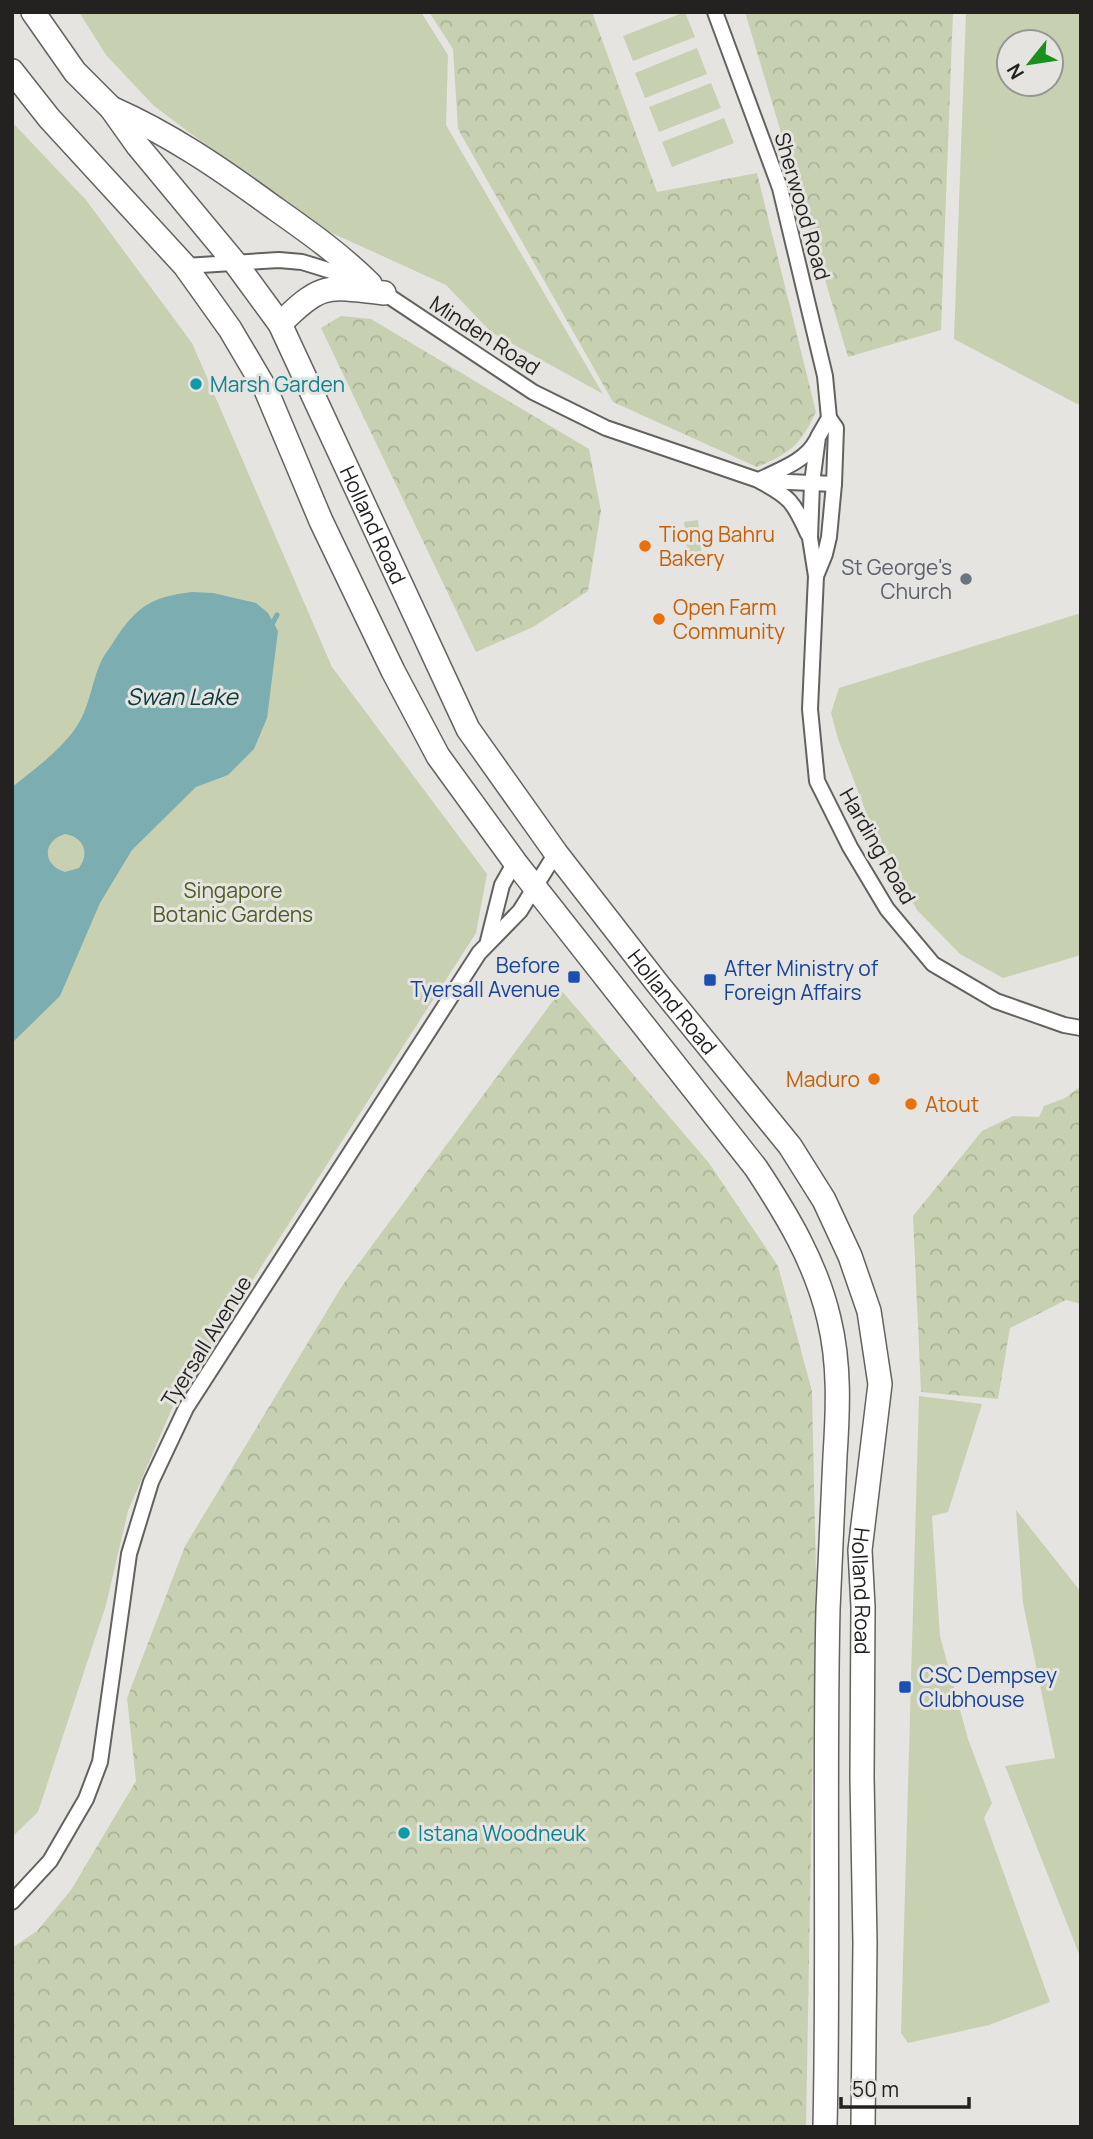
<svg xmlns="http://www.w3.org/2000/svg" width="1093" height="2139" viewBox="0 0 1093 2139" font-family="Manrope,sans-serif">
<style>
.green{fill:#c7d1b1;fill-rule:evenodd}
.forest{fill:url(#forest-crowns)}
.water{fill:#7cadb1;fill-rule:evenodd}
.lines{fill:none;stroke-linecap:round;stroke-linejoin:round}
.stream{stroke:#7cadb1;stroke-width:5}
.minor-casing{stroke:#64625f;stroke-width:18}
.primary-casing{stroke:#64625f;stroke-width:26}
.minor{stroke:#fff;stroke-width:14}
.primary{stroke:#fff;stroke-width:23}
.culture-dot{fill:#0f9aa8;stroke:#e6e4e0;stroke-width:2.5}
.food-dot{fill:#e8710a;stroke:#e6e4e0;stroke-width:2.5}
.worship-dot{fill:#6b7280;stroke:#e6e4e0;stroke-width:2.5}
.transit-dot{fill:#1a4fb4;stroke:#e6e4e0;stroke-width:2.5}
.labels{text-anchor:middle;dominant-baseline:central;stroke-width:6;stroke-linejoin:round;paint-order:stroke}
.street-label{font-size:21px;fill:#232220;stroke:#e6e4e0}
.culture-label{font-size:21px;fill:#0d838f;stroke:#e6e4e0;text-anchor:start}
.food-label{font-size:21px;fill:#c56008;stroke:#e6e4e0;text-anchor:start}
.worship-label{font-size:21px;fill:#5b616d;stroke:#e6e4e0;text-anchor:end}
.park-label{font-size:21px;fill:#4e5c23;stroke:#e6e4e0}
.transit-label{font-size:21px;fill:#164399;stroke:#e6e4e0;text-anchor:start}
.water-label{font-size:23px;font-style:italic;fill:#093a3e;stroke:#e6e4e0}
</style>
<defs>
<pattern id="forest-crowns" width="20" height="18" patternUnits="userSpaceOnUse" patternTransform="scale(1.75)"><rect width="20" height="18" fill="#c7d1b1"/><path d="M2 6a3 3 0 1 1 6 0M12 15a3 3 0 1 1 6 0" fill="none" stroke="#abb398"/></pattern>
</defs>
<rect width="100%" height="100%" fill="#e6e4e0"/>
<g class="green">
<path d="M79,12H421L448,55L446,125L603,394L491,332L446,285L321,228L229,162L154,106L106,55Z"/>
<path d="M685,12L695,37L633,61L623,36Z"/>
<path d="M966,12H1081V406L954,339ZM1009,42H1051V84H1009Z"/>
<path d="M697,48L707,74L645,98L635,73Z"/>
<path d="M711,83L721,108L659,132L649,107Z"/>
<path d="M724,118L734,143L672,167L662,142Z"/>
<path d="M12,122L86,200L192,343L332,667L487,874L476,933L176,1399L128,1511L106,1605L38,1812L12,1837Z"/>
<path d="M698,520L703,564L689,566L684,522Z"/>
<path d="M1081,613V955L1003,978L960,954L917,910L872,828L838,739L831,713L839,688Z"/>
<path d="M919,1396L982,1404L948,1512L932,1516L940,1636L968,1739L992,1803L984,1818L1050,2002L989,2025L908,2043L901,2033Z"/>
<path d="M1016,1510L1081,1592V1959L1005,1766L1055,1758L1023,1603Z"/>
</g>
<g class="forest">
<path d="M429,12H592L657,192L757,173L816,412C800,445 791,453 757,467L613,402L458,129L453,49Z"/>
<path d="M745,12H953L941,330L848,357Z"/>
<path d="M341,316L371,319L589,449L601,511L588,591L533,627L476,652L321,328Z"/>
<path d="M561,990L709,1163L778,1266L812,1391L816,1573L806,2127H12V1948L37,1931L71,1890L136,1781L127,1698L185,1546L342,1286Z"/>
<path d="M1081,1086V1304L1066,1300L1010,1328L998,1399L921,1392L913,1216L982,1131L1013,1116L1039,1117L1044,1106L1065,1098Z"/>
</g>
<path class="water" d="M192,592L213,593L256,603L268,613L278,631L267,718L254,749L228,775L196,787L132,850L100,903L60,996L12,1043V787C34,770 59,751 75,729C89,710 91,685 100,664C103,656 110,648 114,641C137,606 151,597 192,592ZM65,834C84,837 90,853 79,868L65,872C42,865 42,841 65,834Z"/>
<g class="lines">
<path class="stream" d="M270,628L277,615"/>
<defs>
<g id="minor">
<path d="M715,12L780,188L825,376L829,418L818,437L812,483L810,538L816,576L810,709L817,781L850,847L887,909L933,964L996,1001L1064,1025L1081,1028"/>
<path d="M185,266L279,260L302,262L357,279"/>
<path d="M378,289L533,392L606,428L758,480C790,497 793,501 808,534"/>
<path d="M759,480C779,470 806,461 816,441"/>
<path d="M766,481L834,484"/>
<path d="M816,576L825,554L829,537L834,484L836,428L829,418"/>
<path d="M488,941L502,885L515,862"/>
<path d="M12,1902L50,1861L86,1799L100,1762L129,1554L151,1482L186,1408L479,953L520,911L556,853"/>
</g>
<g id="primary">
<path id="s1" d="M33,12L75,72L111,108L138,146L236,264L280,324L468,729L556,853L657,983L790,1146L824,1200L850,1256L869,1311L880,1384L860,1550L863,1607L862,1777L865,1943L863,2127"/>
<path d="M12,71L49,118L185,266L230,329L266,390L321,521L393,671L438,756L515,862L756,1168C787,1215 816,1263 829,1319C840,1364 838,1410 835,1456C833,1507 830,1558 828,1609C824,1781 829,1954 825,2127"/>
<path d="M111,108C170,134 221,169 273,207C307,231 340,254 370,284"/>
<path d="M280,324C323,281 327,287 384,293"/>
</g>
</defs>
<use href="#minor" class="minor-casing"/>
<use href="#primary" class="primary-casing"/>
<use href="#minor" class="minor"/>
<use href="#primary" class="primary"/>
</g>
<g class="culture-dot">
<circle cx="196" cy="384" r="7"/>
<circle cx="404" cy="1833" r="7"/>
</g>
<g class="food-dot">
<circle cx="645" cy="546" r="7"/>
<circle cx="659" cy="619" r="7"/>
<circle cx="874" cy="1079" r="7"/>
<circle cx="911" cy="1104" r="7"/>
</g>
<circle class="worship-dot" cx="966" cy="579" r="7"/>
<g class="transit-dot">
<rect x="567" y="970" width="14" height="14" rx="3.5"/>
<rect x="703" y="973" width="14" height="14" rx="3.5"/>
<rect x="898" y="1680" width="14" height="14" rx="3.5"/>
</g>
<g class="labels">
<g class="street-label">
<text transform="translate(803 206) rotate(74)">Sherwood Road</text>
<text transform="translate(485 335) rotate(33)">Minden Road</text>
<text stroke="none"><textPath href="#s1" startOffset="620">Holland Road</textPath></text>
<text transform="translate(878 846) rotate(60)">Harding Road</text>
<text stroke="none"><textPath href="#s1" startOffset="1186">Holland Road</textPath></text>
<text transform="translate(206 1341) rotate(-58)">Tyersall Avenue</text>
<text stroke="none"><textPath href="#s1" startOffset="1838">Holland Road</textPath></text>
</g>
<g class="culture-label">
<text x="210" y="384">Marsh Garden</text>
<text x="418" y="1833">Istana Woodneuk</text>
</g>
<g class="food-label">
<text x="659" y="534">Tiong Bahru<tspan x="659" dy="24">Bakery</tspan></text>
<text x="673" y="607">Open Farm<tspan x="673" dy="24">Community</tspan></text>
<text x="860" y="1079" text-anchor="end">Maduro</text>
<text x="925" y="1104">Atout</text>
</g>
<g class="worship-label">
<text x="952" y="567">St George's<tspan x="952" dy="24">Church</tspan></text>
</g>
<g class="park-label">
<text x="233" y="890">Singapore<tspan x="233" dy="24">Botanic Gardens</tspan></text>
</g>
<g class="transit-label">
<text x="560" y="965" text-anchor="end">Before<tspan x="560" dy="24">Tyersall Avenue</tspan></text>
<text x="724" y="968">After Ministry of<tspan x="724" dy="24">Foreign Affairs</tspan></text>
<text x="919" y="1675">CSC Dempsey<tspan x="919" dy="24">Clubhouse</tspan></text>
</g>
<g class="water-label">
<text x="182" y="696">Swan Lake</text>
</g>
</g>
<rect width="1093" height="2139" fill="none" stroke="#232220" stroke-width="28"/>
<g transform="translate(1030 63) rotate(240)"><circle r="33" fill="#e6e4e0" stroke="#989693" stroke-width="2"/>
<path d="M0-5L12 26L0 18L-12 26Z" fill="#18911f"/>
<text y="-10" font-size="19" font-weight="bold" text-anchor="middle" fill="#232220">N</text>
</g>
<path d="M841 2097v10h128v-10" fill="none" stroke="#232220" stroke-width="3.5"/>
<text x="852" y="2097" font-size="21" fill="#232220" stroke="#e6e4e0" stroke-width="5" paint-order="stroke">50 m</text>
</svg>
